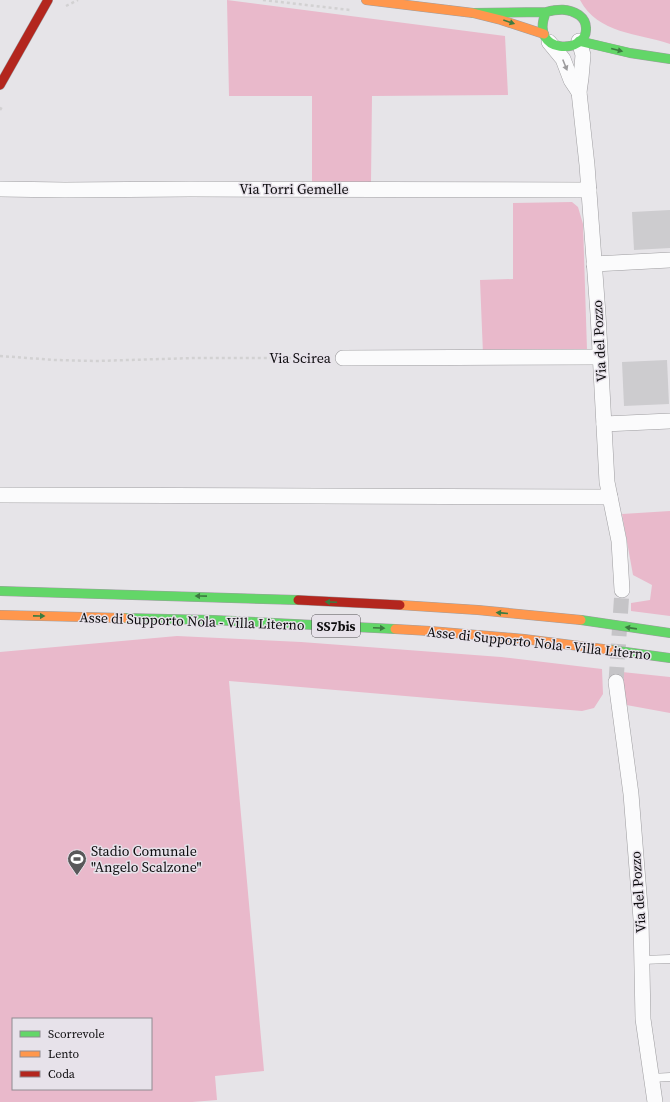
<svg xmlns="http://www.w3.org/2000/svg" width="670" height="1102" viewBox="0 0 670 1102" font-family="'Source Serif 4',serif">
<style>
.green{fill:#e9b9cb;fill-rule:evenodd}
.building{fill:#cdcccf}
.lines{fill:none;stroke-linecap:round;stroke-linejoin:round}
.street-tunnel{stroke:#c5c4c7;stroke-width:15;stroke-dasharray:15 8;stroke-linecap:butt}
.lane-casing{stroke:#9e9da0;stroke-width:9}
.street-casing{stroke:#9e9da0;stroke-width:16}
.fast-casing{stroke:#9e9da0;stroke-width:10}
.slow-casing{stroke:#9e9da0;stroke-width:10}
.jam-casing{stroke:#9e9da0;stroke-width:10}
.path{stroke:#d2d1d2;stroke-width:2.5;stroke-dasharray:3 3;stroke-linecap:butt}
.lane{stroke:#fbfbfc;stroke-width:8}
.street{stroke:#fbfbfc;stroke-width:15}
.fast{stroke:#63d668;stroke-width:9}
.slow{stroke:#ff974d;stroke-width:9}
.jam{stroke:#b3261e;stroke-width:9}
.oneway{fill:#3c7b40}
.oneway2{fill:#9c9b9d}
.labels{text-anchor:middle;dominant-baseline:central;stroke-width:3;stroke-linejoin:round;paint-order:stroke}
.shield{fill:#e7e2ea;stroke:#4e4c50;stroke-width:1}
.shield-label{font-size:13px;font-weight:bold;fill:#0d0c0e}
.street-label{font-size:14px;fill:#0d0c0e;stroke:#e7e2ea}
.poi-label{font-size:14px;fill:#0d0c0e;stroke:#e7e2ea;text-anchor:start}
</style>
<rect width="100%" height="100%" fill="#e6e4e8"/>
<g class="green">
<path d="M227,0L505,36L508,95L372,96L371,182H312V96H229Z"/>
<path d="M580,0H670V44C638,33 598,34 580,0Z"/>
<path d="M572,202L578,207L583,224L587,350L483,354L480,280L513,279V203Z"/>
<path d="M670,511V616L631,611V603L650,600L652,585L633,575L622,514Z"/>
<path d="M177,636L301,642L501,657L602,669L603,694L594,708L582,711L229,681L264,1071L215,1076L217,1100L192,1102H0V652ZM13,1019H151V1089H13Z"/>
<path d="M622,672L670,677V713L621,704V688Z"/>
</g>
<g class="building">
<path d="M670,210V248L634,250L632,212Z"/>
<path d="M667,360L669,404L624,406L622,362Z"/>
</g>
<g class="lines">
<path class="street-tunnel" d="M616,682L622,590"/>
<defs>
<g id="lane">
<path d="M642,960L670,959"/>
<path d="M651,1078L670,1077"/>
</g>
<g id="street">
<path d="M579,41L583,55L581,78L579,92L587,165L598,314L607,482L619,541L622,590"/>
<path d="M549,42L563,59L571,80L579,92"/>
<path d="M0,189L65,190L190,189L589,190"/>
<path d="M594,264L670,260"/>
<path d="M343,358L600,357"/>
<path d="M604,424L670,421"/>
<path d="M0,495L610,497"/>
<path d="M616,682L631,794L641,919L643,1019L655,1102"/>
</g>
<g id="fast">
<path d="M473,13L546,12C558,9 568,8 579,15C583,18 586,22 586,28C588,54 528,56 546,12"/>
<path d="M579,41L630,53L670,59"/>
<path d="M0,591L298,600"/>
<path d="M124,618L213,620L395,629"/>
<path d="M581,620L670,633"/>
<path d="M611,650L670,658"/>
</g>
<g id="slow">
<path d="M366,0L473,13L501,20L544,34"/>
<path d="M400,605L478,610L581,620"/>
<path d="M0,615L124,618"/>
<path d="M395,629L430,631L524,639L611,650"/>
</g>
<g id="jam">
<path d="M0,85L48,0"/>
<path d="M298,600L400,605"/>
</g>
</defs>
<use href="#lane" class="lane-casing"/>
<use href="#street" class="street-casing"/>
<use href="#fast" class="fast-casing"/>
<use href="#slow" class="slow-casing"/>
<use href="#jam" class="jam-casing"/>
<g class="path">
<path d="M263,0L350,10"/>
<path d="M66,6L78,0"/>
<path d="M0,110L3,105"/>
<path d="M0,356L55,360L96,361L195,358H328"/>
</g>
<use href="#lane" class="lane"/>
<use href="#street" class="street"/>
<use href="#fast" class="fast"/>
<use href="#slow" class="slow"/>
<use href="#jam" class="jam"/>
</g>
<defs><path id="oneway-solid" d="M-6-.8H1V-3.2L6.5 0L1 3.2V.8H-6Z"/></defs>
<g class="oneway">
<use href="#oneway-solid" transform="translate(509 22) rotate(19)"/>
<use href="#oneway-solid" transform="translate(617 50) rotate(14)"/>
<use href="#oneway-solid" transform="translate(201 596) rotate(-179)"/>
<use href="#oneway-solid" transform="translate(331 602) rotate(-177)"/>
<use href="#oneway-solid" transform="translate(502 613) rotate(-175)"/>
<use href="#oneway-solid" transform="translate(39 616) rotate(1)"/>
<use href="#oneway-solid" transform="translate(379 628) rotate(3)"/>
<use href="#oneway-solid" transform="translate(631 628) rotate(-172)"/>
</g>
<use class="oneway2" href="#oneway-solid" transform="translate(565 65) rotate(68)"/>
<defs>
<symbol id="stadium-pin" viewBox="-11 -11 22 30"><path d="M0 17L-7.5 6A9.5 9.5 0 1 1 7.5 6Z" fill="#59585a" stroke="#e7e2ea"/><path d="M0-5a6.5 5 0 1 0 0 10a6.5 5 0 1 0 0-10ZM-3.5-1.8h7v3.6h-7Z" fill="#fff"/></symbol>
</defs>
<g fill-rule="evenodd">
<use href="#stadium-pin" x="66" y="848" width="22" height="30"/>
</g>
<g class="labels">
<rect class="shield" x="312" y="615" width="48" height="22" rx="3"/>
<g class="shield-label">
<text x="336" y="626">SS7bis</text>
</g>
<g class="street-label">
<text x="294" y="189">Via Torri Gemelle</text>
<text transform="translate(599 341) rotate(-93)">Via del Pozzo</text>
<text x="300" y="358">Via Scirea</text>
<text transform="translate(192 621) rotate(2)">Asse di Supporto Nola - Villa Literno</text>
<text transform="translate(539 643) rotate(6)">Asse di Supporto Nola - Villa Literno</text>
<text transform="translate(638 892) rotate(-94)">Via del Pozzo</text>
</g>
<g class="poi-label">
<text x="91" y="851">Stadio Comunale<tspan x="91" dy="16">"Angelo Scalzone"</tspan></text>
</g>
</g>
<rect x="12" y="1018" width="140" height="72" fill="#e7e2ea" stroke="#908c92"/>
<rect x="20" y="1031" width="20" height="6" fill="#63d668" stroke="#908c92"/>
<text x="48" y="1038" font-size="12" fill="#0d0c0e">Scorrevole</text>
<rect x="20" y="1051" width="20" height="6" fill="#ff974d" stroke="#908c92"/>
<text x="48" y="1058" font-size="12" fill="#0d0c0e">Lento</text>
<rect x="20" y="1071" width="20" height="6" fill="#b3261e" stroke="#908c92"/>
<text x="48" y="1078" font-size="12" fill="#0d0c0e">Coda</text>
</svg>
